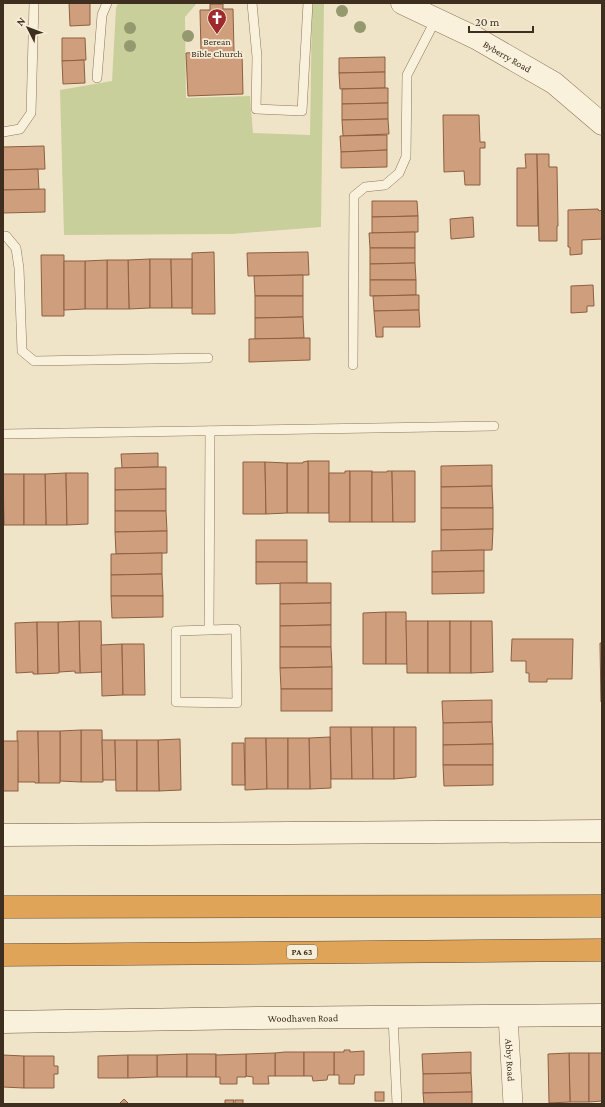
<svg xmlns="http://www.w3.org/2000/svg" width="605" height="1107" viewBox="0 0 605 1107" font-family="'Crimson Pro',serif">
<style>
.green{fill:#c9cf9b}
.building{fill:#cf9f7d;stroke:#8d5f41}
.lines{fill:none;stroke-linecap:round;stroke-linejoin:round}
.service-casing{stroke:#8d765c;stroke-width:10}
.minor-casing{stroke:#8d765c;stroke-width:20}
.tertiary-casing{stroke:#8d765c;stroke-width:23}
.secondary-casing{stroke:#6f573f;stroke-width:23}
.motorway-casing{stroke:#5b4430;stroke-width:23}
.service{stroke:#faf1dc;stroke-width:9}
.minor{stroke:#faf1dc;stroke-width:19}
.tertiary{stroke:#faf1dc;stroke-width:22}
.secondary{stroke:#faf1dc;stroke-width:22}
.motorway{stroke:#e0a458;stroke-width:22}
.tree{fill:#96986f}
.labels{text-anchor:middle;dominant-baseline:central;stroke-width:3.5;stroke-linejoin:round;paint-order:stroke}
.shield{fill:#f7eed8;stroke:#756857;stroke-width:1}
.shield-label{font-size:9px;font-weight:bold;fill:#3d2e20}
.poi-label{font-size:10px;fill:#3d2e20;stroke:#f7eed8}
.street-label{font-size:10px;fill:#3d2e20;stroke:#f7eed8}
</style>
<rect width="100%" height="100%" fill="#f0e4c8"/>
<path class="green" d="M118,3H197L185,17L186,98L250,96L253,133L310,135L312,3H324L321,227L232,234L64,235L60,90L112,81L116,8Z"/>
<g class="building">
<path d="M69,3H90V25L70,26Z"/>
<path d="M210,4H223V9H233L234,52H242L243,94L188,96L186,53L201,52L200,10H210Z"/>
<path d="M62,38H85L86,60L62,61Z"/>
<path d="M385,57V72L339,73V58Z"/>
<path d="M84,60L85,83L63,84L62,61Z"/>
<path d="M385,72V88L340,89L339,73Z"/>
<path d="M385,88H388V103L342,104V89Z"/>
<path d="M388,103V119L342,120V104Z"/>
<path d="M443,115H479L480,142H485V148H480V185H465L464,171L444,172Z"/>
<path d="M388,119L389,134L343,136L342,120Z"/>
<path d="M387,135V150L341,152L340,136Z"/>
<path d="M44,146L45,169L3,170V147Z"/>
<path d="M387,150V167L341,168V152Z"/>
<path d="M525,154H537L538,226H517V168H526Z"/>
<path d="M537,154H549V167H557L558,226H557V241H539Z"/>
<path d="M38,169L39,190H3V170Z"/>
<path d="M45,189V212L3,213V190Z"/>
<path d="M372,201H417L418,216L372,217Z"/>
<path d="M598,209L599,211L602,210V239L582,240V254L570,255V247H568V210Z"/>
<path d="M418,216V232L372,233V217Z"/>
<path d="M473,217L474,237L451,239L450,219Z"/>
<path d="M415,232V248H370L369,233Z"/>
<path d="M370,248H415V263L370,264Z"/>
<path d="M214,252L215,314H192V253Z"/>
<path d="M308,252L309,275L248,276L247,253Z"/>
<path d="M41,255H64V316H42Z"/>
<path d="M150,259V308L129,309L128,260Z"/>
<path d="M150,259H171L172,308H150Z"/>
<path d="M171,259H192V308H172Z"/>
<path d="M107,260H128L129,309H107Z"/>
<path d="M107,260V309H85V261Z"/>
<path d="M64,261H85V309L64,310Z"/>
<path d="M415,263L416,280H370V264Z"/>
<path d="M303,275V296H255L254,276Z"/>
<path d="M370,280H416V295L370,296Z"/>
<path d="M593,285L594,306H587V312L571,313V286Z"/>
<path d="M416,295H419V310L374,311L373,296Z"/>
<path d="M255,296H303V317L255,318Z"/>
<path d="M419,310L420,327H383V337H376L374,311Z"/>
<path d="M303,317L304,338L255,339V318Z"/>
<path d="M304,338H310V360L249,362V339Z"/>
<path d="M158,453V467L122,468L121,454Z"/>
<rect x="308" y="461" width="21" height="52"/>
<path d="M308,461V513H287V463H303V462Z"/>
<path d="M243,462H265L266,514H243Z"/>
<path d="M265,462L287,463V513L266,514Z"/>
<path d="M3,464L4,515H3Z"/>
<path d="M492,465V486L441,487V466Z"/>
<path d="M158,467H166V489L115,490V468Z"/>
<path d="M345,471H350V522H329V473H345Z"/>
<rect x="350" y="471" width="22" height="51"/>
<path d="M387,471H392L393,522H372V472H387Z"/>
<path d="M392,471H415V522H393Z"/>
<path d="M66,473L67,525H46L45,474Z"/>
<path d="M66,473H88V524L67,525Z"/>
<path d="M3,474H24V525H4Z"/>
<path d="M24,474H45L46,525H24Z"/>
<path d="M492,486L493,508H441V487Z"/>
<path d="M166,489V511H115V490Z"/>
<path d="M441,508H493V529L441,530Z"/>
<path d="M115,511H166L167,531L115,532Z"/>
<path d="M493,529L492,550L441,551V530Z"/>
<path d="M167,531V553L116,554L115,532Z"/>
<rect x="256" y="540" width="51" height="22"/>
<path d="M484,550V571L432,572V551Z"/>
<path d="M162,553V574L111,575V554Z"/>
<path d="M256,562H307V583L256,584Z"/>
<path d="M484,571V593L432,594V572Z"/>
<path d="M162,574L163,596H111V575Z"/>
<path d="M280,583H331V603L280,604Z"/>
<path d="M111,596H163V617L112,618Z"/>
<path d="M331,603V625L280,626V604Z"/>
<path d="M386,612V664H363V613Z"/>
<path d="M386,612H406L407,664H386Z"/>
<path d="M79,621H101L102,672L80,673Z"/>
<path d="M79,621L80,673H75V671L59,672L58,622Z"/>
<path d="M406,621H428V673H407Z"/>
<rect x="428" y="621" width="22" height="52"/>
<rect x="450" y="621" width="21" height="52"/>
<path d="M471,621H492L493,672L471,673Z"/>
<path d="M37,622L38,674H33V672L16,673L15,623Z"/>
<path d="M37,622H58L59,673L38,674Z"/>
<path d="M331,625V647H280V626Z"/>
<path d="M512,639H573L572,679H547V682H529V673H526V661H511Z"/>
<path d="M600,643H602V702H601Z"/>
<path d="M122,644L123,695L102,696L101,645Z"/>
<path d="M122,644H144L145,695H123Z"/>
<path d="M280,647H331L332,667L280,668Z"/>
<path d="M332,667V689H281L280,668Z"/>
<rect x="281" y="689" width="51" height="22"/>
<path d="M492,700V722L443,723L442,701Z"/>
<path d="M492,722L493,744L443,745V723Z"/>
<path d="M330,727H351L352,779H331Z"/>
<path d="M351,727H372L373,779H352Z"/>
<path d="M372,727H394V779H373Z"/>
<path d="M394,727H416V777L394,779Z"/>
<path d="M81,730H102L103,782H81Z"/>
<path d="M81,730V782L60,781V731Z"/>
<path d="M17,731H38L39,783H35V782H18Z"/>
<path d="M38,731H60V783H39Z"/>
<path d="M330,737L331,788L310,789L309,738Z"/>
<path d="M245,738H266L267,789L245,790Z"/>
<path d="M266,738H288V789H267Z"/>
<path d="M288,738H309L310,789H288Z"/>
<path d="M180,739L181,790L159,791L158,740Z"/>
<path d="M102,740H115L116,780H103Z"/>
<path d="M115,740H137V791H116Z"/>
<path d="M137,740H158L159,791H137Z"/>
<rect x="3" y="741" width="15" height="50"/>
<path d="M232,743H244L245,785H232Z"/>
<path d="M493,744V765H443V745Z"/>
<path d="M443,765H493V785L444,786Z"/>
<path d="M344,1050H350V1052L364,1051V1075H355L354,1084H339V1075H334V1052H344Z"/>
<path d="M285,1052H304V1076H275V1053Z"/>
<path d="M304,1052H334V1075H328L327,1080L313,1081L312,1076H304Z"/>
<path d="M471,1052V1073L423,1074L422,1054Z"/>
<path d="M275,1053V1076H268L269,1084H253V1077L246,1076V1054Z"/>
<path d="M569,1053H589V1102H570Z"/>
<path d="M569,1053L570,1102L549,1103L548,1054Z"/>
<path d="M589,1053H602V1101L589,1102Z"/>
<path d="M187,1054V1077H157V1055Z"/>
<rect x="187" y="1054" width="29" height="23"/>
<path d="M246,1054V1077H237V1084H220V1077H216V1055Z"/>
<path d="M3,1055L24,1056V1088L3,1087Z"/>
<path d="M128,1055V1078H98V1056Z"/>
<path d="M128,1055H157V1077L128,1078Z"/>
<path d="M24,1056H54V1066H58V1074H54V1088H24Z"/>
<path d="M471,1073L472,1092L423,1093V1074Z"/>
<rect x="375" y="1092" width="9" height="9"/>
<path d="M472,1092V1104H424L423,1093Z"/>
<path d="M124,1099L129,1104H119Z"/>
<path d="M225,1100H234L233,1104H225Z"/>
<rect x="235" y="1100" width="8" height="4"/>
</g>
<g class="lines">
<defs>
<g id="service">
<path d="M252,3L257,57L256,109L302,111L308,3"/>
<path d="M97,78L102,15L107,3"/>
<path d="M3,132L20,129L31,113L34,3"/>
<path d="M3,236H6L16,248L19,268L22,351L34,361L208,358"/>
<path d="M353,365L354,196L365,187L385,185L399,173L406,157L407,75L436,19"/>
<path d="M3,434L494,426"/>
<path d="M209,630L236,629L237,703L176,702V631L209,630L210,431"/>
<path d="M393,1017L397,1104"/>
</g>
<g id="minor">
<path id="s1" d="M508,1016L513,1104"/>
</g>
<g id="tertiary">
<path id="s2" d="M402,3L476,38L554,83L602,124"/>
</g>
<g id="secondary">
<path d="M3,835L602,831"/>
<path id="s3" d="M3,1022L259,1018L602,1015"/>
</g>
<g id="motorway">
<path d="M3,907L602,906"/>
<path d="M3,955L602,950"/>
</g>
</defs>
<use href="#service" class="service-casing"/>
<use href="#minor" class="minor-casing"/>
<use href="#tertiary" class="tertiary-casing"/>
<use href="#secondary" class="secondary-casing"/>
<use href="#motorway" class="motorway-casing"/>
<use href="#service" class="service"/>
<use href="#minor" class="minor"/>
<use href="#tertiary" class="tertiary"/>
<use href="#secondary" class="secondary"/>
<use href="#motorway" class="motorway"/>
</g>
<g class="tree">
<circle cx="342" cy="11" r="6"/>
<circle cx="360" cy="27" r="6"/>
<circle cx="130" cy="28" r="6"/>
<circle cx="188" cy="36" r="6"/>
<circle cx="130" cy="46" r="6"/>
</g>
<defs>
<symbol id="church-pin" viewBox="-11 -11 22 30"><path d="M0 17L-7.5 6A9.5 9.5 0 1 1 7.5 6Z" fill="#9e2a2b" stroke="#f7eed8"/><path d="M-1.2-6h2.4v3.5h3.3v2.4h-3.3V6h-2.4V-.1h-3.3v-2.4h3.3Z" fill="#fff"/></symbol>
</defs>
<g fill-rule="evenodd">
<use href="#church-pin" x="206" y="7" width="22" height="30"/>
</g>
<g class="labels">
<rect class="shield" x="287" y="945" width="30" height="14" rx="3"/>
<g class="shield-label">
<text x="302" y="952">PA 63</text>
</g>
<g class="poi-label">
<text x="217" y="41">Berean<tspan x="217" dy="12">Bible Church</tspan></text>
</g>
<g class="street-label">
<text stroke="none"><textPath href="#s2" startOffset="118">Byberry Road</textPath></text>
<text stroke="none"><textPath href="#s3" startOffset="300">Woodhaven Road</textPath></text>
<text stroke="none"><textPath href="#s1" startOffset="44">Abby Road</textPath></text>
</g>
</g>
<rect width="605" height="1107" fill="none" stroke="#3d2e20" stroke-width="8"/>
<g transform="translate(28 28) rotate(312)" stroke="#f7eed8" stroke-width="3" paint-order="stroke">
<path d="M0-3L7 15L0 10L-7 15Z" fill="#3d2e20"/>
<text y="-6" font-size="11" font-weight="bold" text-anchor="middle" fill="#3d2e20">N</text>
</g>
<path d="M469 26v6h64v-6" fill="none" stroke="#3d2e20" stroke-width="2"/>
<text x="475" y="26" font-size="12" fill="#3d2e20" stroke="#f7eed8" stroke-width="3" paint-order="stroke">20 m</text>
</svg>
